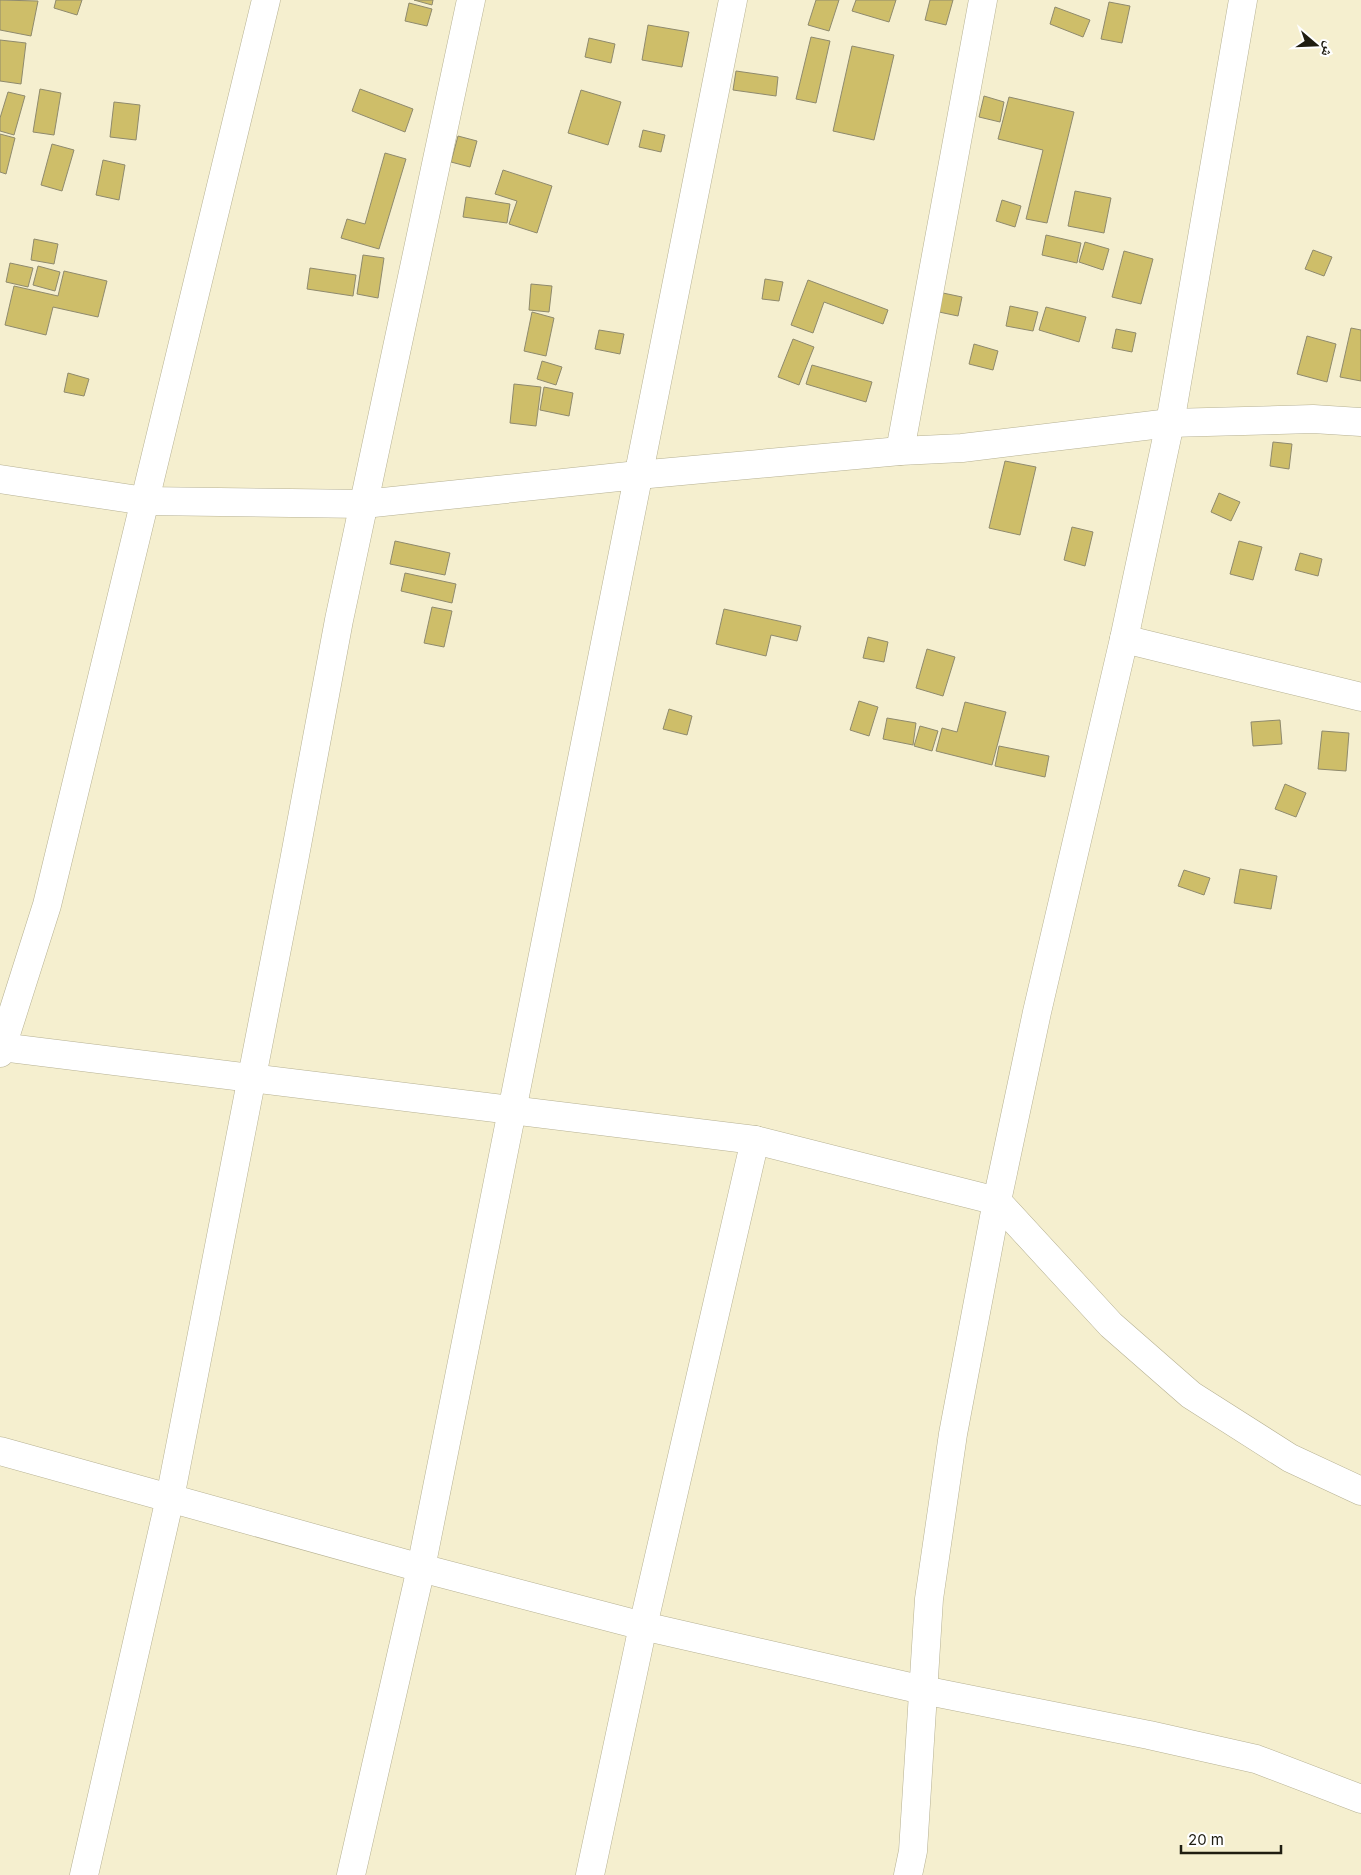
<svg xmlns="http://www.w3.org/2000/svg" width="1361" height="1875" viewBox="0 0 1361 1875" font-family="Inter,'Noto Naskh Arabic',sans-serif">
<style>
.building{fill:#cebe69;stroke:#8f8a6d}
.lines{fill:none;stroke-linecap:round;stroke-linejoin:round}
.street-casing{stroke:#b6b193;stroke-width:29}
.street{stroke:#fff;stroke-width:28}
</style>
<rect width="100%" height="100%" fill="#f5efcf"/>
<g class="building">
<path d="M0,0L38,1L31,36L0,30Z"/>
<path d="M56,0H82L77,15L54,8Z"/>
<path d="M414,0H433L432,5Z"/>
<path d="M816,0H839L829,31L808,25Z"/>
<path d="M856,0H896L889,22L852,11Z"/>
<path d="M930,0H953L946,25L925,20Z"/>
<path d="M1109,2L1130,6L1122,43L1101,39Z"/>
<path d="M409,3L432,9L427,26L405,21Z"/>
<path d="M1055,7L1090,20L1083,37L1050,24Z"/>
<path d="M648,25L689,32L682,67L642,60Z"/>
<path d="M811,37L830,41L816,103L796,99Z"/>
<path d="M589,38L615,44L611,63L585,57Z"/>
<path d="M0,40L26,43L21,84L0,81Z"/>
<path d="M852,46L894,55L874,140L833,131Z"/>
<path d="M736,71L778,77L776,96L733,90Z"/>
<path d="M40,89L61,93L54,135L33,132Z"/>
<path d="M360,89L413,109L405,132L352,111Z"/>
<path d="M581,90L621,102L608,145L568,133Z"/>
<path d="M8,92L25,96L14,135L0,131V118Z"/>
<path d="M984,96L1004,102L1000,122L979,117Z"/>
<path d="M1009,97L1074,112L1047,223L1026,219L1043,150L998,139Z"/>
<path d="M114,102L140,105L136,140L110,137Z"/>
<path d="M643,130L665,135L661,152L639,147Z"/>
<path d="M0,134L15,138L6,174L0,172Z"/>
<path d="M458,136L477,141L470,167L451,162Z"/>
<path d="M52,144L74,150L62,191L41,185Z"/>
<path d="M385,153L406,159L379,249L341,238L347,219L365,224Z"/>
<path d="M103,160L125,165L119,200L96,195Z"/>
<path d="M503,170L552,186L537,233L509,224L517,201L495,194Z"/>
<path d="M1075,191L1111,198L1104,233L1068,226Z"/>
<path d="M466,197L510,204L507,223L463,217Z"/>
<path d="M1002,200L1021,206L1015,227L996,221Z"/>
<path d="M1046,235L1081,243L1077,263L1042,255Z"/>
<path d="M34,239L58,244L54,264L31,260Z"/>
<path d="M1085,242L1109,249L1103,270L1079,262Z"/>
<path d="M1313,250L1332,257L1324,276L1305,269Z"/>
<path d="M1124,251L1153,259L1141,304L1112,297Z"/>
<path d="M363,255L384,258L378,298L357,294Z"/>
<path d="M10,263L33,268L28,287L6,282Z"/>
<path d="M38,266L60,272L55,291L33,285Z"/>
<path d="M310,268L356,275L353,296L307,289Z"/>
<path d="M64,271L107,281L98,317L53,307L46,335L5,325L14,286L58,296Z"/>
<path d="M765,279L783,282L779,301L762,299Z"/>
<path d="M808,280L888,310L883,324L824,302L813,333L791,325Z"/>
<path d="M531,284L552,286L549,312L529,310Z"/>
<path d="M943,293L962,297L958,316L939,312Z"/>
<path d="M1010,306L1038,312L1033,331L1006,326Z"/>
<path d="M1046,307L1086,317L1079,342L1039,330Z"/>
<path d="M532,312L554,318L546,356L524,351Z"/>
<path d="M1351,328L1361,330V381L1340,377Z"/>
<path d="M1116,329L1136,333L1132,352L1112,348Z"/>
<path d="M599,330L624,334L620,354L595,349Z"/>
<path d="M1307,336L1336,344L1327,382L1297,374Z"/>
<path d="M793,339L814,347L799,385L778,377Z"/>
<path d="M974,344L998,351L993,370L969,364Z"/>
<path d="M542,361L562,367L556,385L537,379Z"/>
<path d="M812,365L872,382L866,402L806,384Z"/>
<path d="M68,373L89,379L84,396L64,392Z"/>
<path d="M514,384L541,387L536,426L510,423Z"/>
<path d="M544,387L573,393L569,416L540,410Z"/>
<path d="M1273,442L1292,444L1289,469L1270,466Z"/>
<path d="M1005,461L1036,467L1020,535L989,528Z"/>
<path d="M1219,493L1240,502L1231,521L1211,512Z"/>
<path d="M1072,527L1093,532L1085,566L1064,560Z"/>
<path d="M395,541L450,553L445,575L390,564Z"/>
<path d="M1239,541L1262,547L1253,580L1230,574Z"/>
<path d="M1300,553L1322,559L1318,576L1295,570Z"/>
<path d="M405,573L456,584L452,603L401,591Z"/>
<path d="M432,607L452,611L444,647L424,643Z"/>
<path d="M724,609L801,626L797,641L771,635L766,656L716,644Z"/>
<path d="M868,637L888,642L884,662L863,658Z"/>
<path d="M927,649L955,657L943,696L916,688Z"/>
<path d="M859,701L878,707L869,736L850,730Z"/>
<path d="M965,702L1006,712L992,765L936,751L942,728L957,732Z"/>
<path d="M669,709L692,716L687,735L663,729Z"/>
<path d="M887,718L916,723L913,745L883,739Z"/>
<path d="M1280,720L1282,744L1253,746L1251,722Z"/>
<path d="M920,726L938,731L932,751L914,746Z"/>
<path d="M1322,731L1349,733L1346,771L1318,769Z"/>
<path d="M999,746L1049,756L1045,777L995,766Z"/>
<path d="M1285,784L1306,793L1296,817L1275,809Z"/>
<path d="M1240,869L1277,876L1271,909L1234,903Z"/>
<path d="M1184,870L1210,878L1204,895L1178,886Z"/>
</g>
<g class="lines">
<defs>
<g id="street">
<path d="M900,451L983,0"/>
<path d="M0,479L145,501L364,504L638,475L900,451L962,448L1170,423L1313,419L1361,422"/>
<path d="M1124,639L1361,697"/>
<path d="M0,1047L755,1140L997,1201L1111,1325L1191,1395L1290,1458L1361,1491"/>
<path d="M0,1053L47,905L266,0"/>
<path d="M0,1451L421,1568L643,1626L923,1690L1149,1735L1256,1759L1361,1799"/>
<path d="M84,1875L170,1498L294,861L339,620L471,0"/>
<path d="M351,1875L421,1568L733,0"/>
<path d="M590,1875L643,1626L755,1140"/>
<path d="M908,1875L913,1851L929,1599L953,1434L997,1201L1037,1012L1124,639L1170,423L1243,0"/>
</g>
</defs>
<use href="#street" class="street-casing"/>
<use href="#street" class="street"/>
</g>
<g transform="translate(1316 45) rotate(109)" stroke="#ffffff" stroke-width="4" paint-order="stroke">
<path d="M0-4L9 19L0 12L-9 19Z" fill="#1f1d11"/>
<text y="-8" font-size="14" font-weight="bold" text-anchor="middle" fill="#1f1d11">ش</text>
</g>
<path d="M1181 1845v8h100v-8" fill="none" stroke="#1f1d11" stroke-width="2.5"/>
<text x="1188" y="1845" font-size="15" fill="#1f1d11" stroke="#ffffff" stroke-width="4" paint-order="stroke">20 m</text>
</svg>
